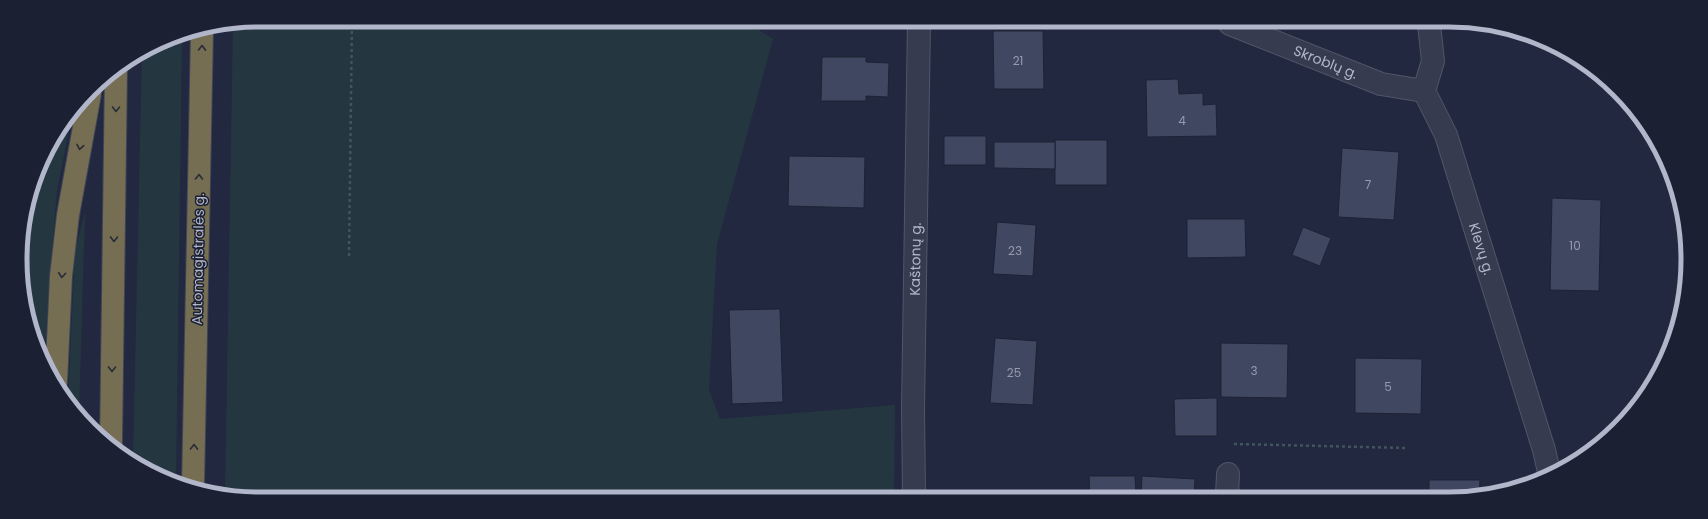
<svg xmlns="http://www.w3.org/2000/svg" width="1708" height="519" viewBox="0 0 1708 519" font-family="Poppins,sans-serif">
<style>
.green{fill:#243740}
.building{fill:#404761;stroke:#1d2235}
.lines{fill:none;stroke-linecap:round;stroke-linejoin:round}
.minor-casing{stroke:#515669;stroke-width:24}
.motorway-casing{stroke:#3e4356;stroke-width:24}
.path{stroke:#42545d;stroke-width:2.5;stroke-dasharray:3 3;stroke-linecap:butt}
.minor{stroke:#363b4f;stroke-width:22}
.motorway{stroke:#756e52;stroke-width:22}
.oneway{stroke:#282c38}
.labels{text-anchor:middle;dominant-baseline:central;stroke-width:3;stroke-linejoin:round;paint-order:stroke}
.number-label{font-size:12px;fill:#969ab0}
.street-label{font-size:14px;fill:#b2b6ca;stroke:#1b2033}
.rim{fill:none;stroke:#b2b6ca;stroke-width:5}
</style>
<rect width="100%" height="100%" fill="#22283f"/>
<g class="green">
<path d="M260,20L746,22L773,39L717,244L709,390L720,419L895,405L894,496L225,494L233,25Z"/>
<path d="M182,35L176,479L133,461L142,54L168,38Z"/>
<path d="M71,120L57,191L48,294L45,358L28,321L22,228L45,153Z"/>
<path d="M85,212L79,412L68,400L75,252Z"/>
</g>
<g class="building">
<path d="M785,22H862V25Z"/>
<path d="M993,31H1043L1044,89H994Z"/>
<path d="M822,57H866V62L889,63L888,97L866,96V101H821Z"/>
<path d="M1178,79L1179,94L1203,93V105L1216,104L1217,136L1147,137L1146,80Z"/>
<rect x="944" y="136" width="42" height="29"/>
<rect x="1055" y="140" width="52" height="45"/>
<path d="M994,142H1055V169L994,168Z"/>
<path d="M1342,148L1399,152L1394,220L1338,217Z"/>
<path d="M789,156L865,157L864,208L788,206Z"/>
<path d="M1552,198L1601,200L1599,291L1550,290Z"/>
<path d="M1187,219H1245L1246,257L1187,258Z"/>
<path d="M997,222L1036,225L1033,276L993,274Z"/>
<path d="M1303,227L1331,238L1320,266L1292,255Z"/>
<path d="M780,309L783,402L732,404L729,310Z"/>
<path d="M995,338L1037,341L1033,405L990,403Z"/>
<path d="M1221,343L1288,344L1287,398L1221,397Z"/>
<path d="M1355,358L1422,359L1421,414L1355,413Z"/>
<path d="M1217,398V436H1175L1174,399Z"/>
<path d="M1089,476H1135L1136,496H1090Z"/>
<path d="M1142,476L1195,479L1194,496H1141Z"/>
<path d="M1429,480H1480L1479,497H1429Z"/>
</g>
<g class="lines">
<defs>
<g id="minor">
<path id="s1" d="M1230,24L1381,84L1424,91"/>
<path id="s2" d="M1429,24L1433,61L1424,91L1446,135L1544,450L1550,476"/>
<path id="s3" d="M914,496L913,408L919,22"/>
<path d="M1227,496L1228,474"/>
</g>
<g id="motorway">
<path d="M56,383L61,276L68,215L90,94"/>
<path d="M111,443L116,70"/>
<path d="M193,486L202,31"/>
</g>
</defs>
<use href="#minor" class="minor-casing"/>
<use href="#motorway" class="motorway-casing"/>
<g class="path">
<path d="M349,256L352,20"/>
<path d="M1234,444L1407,448"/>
</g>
<use href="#minor" class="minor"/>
<use href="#motorway" class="motorway"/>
</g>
<defs><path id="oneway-chevron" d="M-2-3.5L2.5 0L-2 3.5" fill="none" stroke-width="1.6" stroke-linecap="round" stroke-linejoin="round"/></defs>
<g class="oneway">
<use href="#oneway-chevron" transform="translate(202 48) rotate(-89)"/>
<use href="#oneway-chevron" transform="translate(116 109) rotate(91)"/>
<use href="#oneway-chevron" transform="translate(80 147) rotate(101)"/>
<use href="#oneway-chevron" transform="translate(199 177) rotate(-89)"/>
<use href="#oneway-chevron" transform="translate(114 239) rotate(91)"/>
<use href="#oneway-chevron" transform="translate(62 275) rotate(95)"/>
<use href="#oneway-chevron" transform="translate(112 369) rotate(91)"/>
<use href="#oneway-chevron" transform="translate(194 447) rotate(-89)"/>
</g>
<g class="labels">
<g class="number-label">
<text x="1018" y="60">21</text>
<text x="1182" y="120">4</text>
<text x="1368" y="184">7</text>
<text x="1575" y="245">10</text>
<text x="1015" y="250">23</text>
<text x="1254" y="370">3</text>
<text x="1014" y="372">25</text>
<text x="1388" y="386">5</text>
</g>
<g class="street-label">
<text stroke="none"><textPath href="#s1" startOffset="103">Skroblų g.</textPath></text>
<text stroke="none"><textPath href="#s2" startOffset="237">Klevų g.</textPath></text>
<text transform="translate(198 259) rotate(-89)">Automagistralės g.</text>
<text stroke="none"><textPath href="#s3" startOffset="237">Kaštonų g.</textPath></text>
</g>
</g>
<path d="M0 0H1708V519H0ZM259 27H1449A232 232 0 0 1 1681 259V260A232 232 0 0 1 1449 492H259A232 232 0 0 1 27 260V259A232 232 0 0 1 259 27Z" fill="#1b2033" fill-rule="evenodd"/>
<path class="rim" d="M259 27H1449A232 232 0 0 1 1681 259V260A232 232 0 0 1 1449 492H259A232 232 0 0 1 27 260V259A232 232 0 0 1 259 27Z"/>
</svg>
